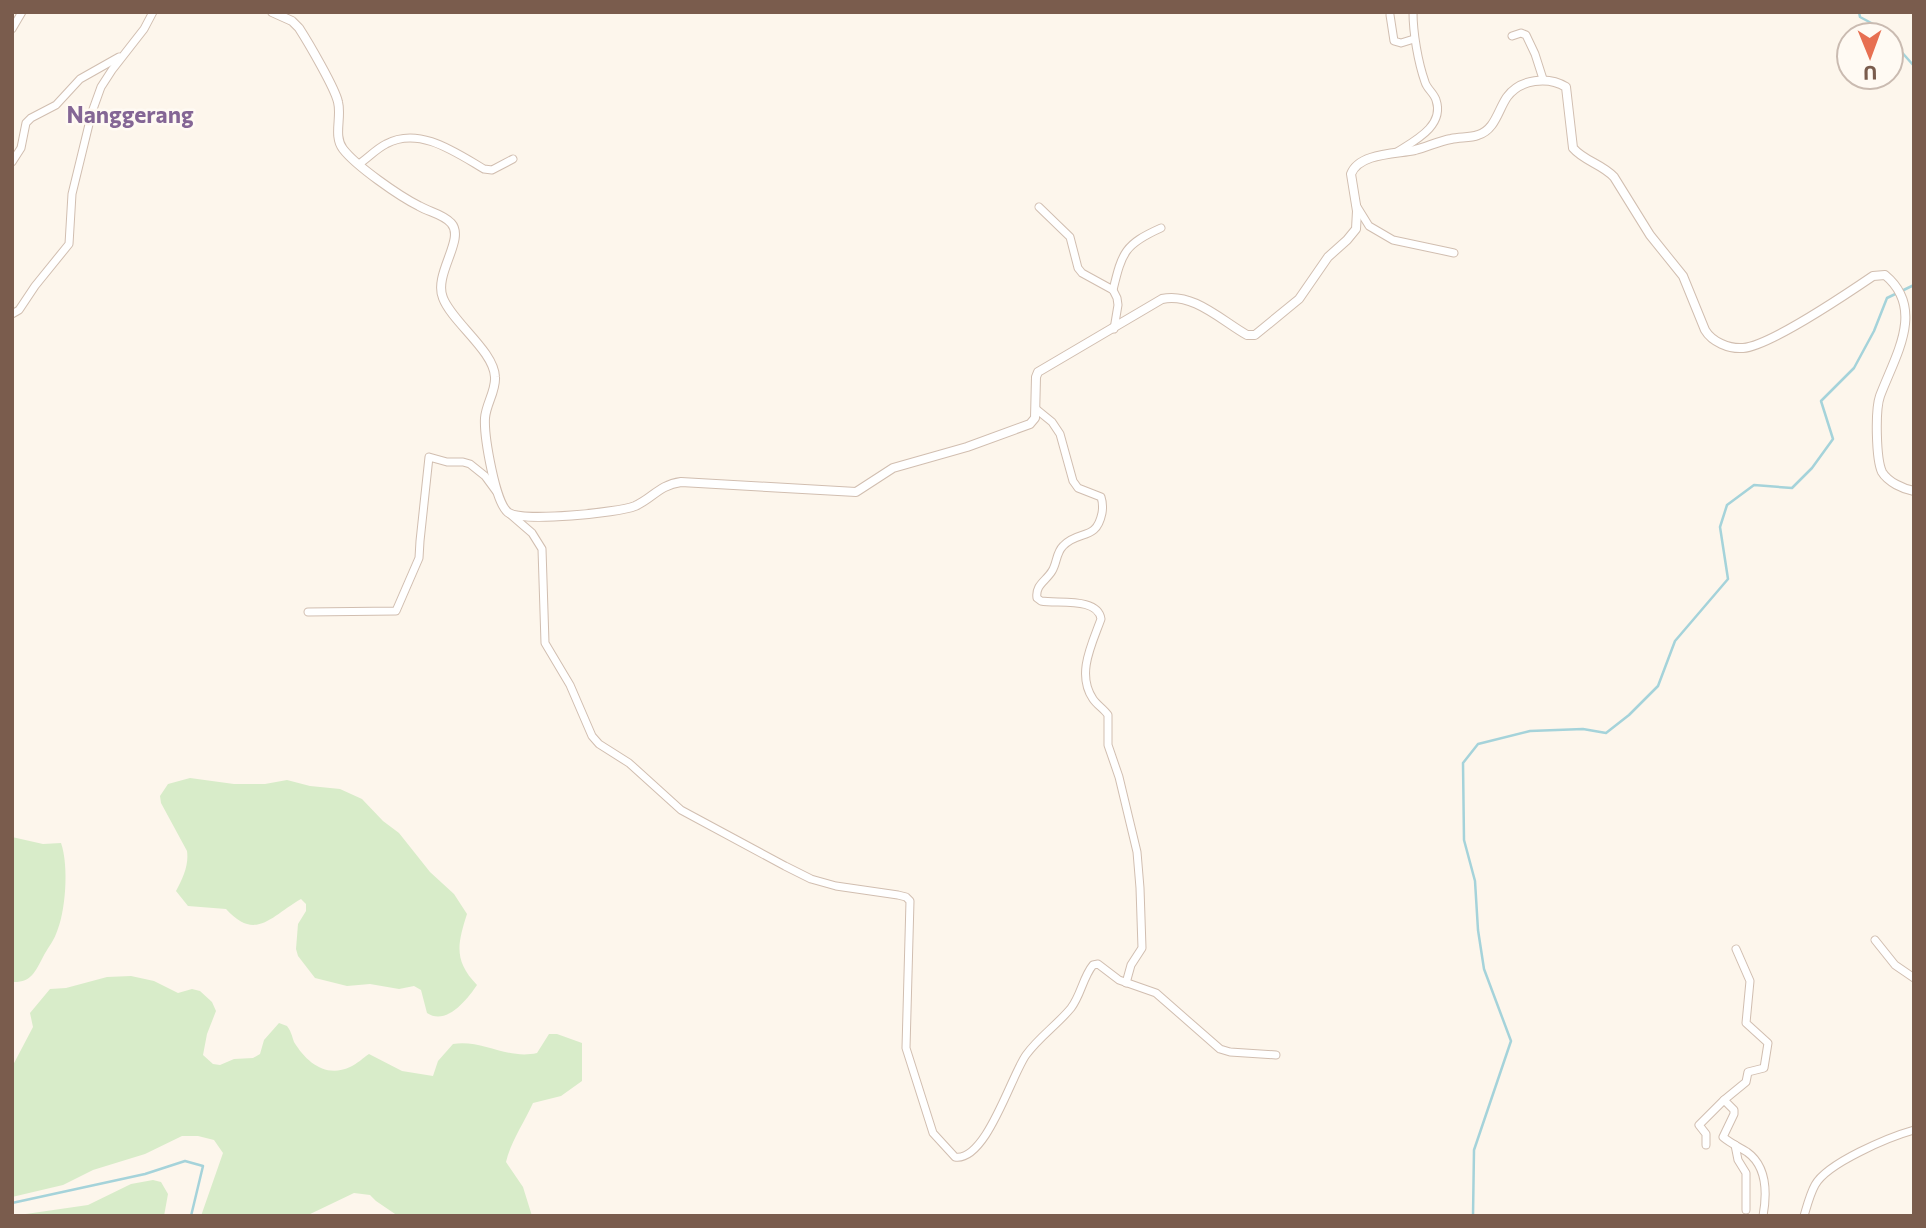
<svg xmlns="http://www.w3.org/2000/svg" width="1926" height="1228" viewBox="0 0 1926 1228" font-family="Commissioner,sans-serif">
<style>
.green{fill:#d8ecc9}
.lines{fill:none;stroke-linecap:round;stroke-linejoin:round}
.stream{stroke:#a5d3da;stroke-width:2.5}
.minor-casing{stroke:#d1beb0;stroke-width:9}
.tertiary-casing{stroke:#d1beb0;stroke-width:10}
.minor{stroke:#fff;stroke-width:7}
.tertiary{stroke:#fff;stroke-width:8}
.labels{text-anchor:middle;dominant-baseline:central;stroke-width:5;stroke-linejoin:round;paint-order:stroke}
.quarter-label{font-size:23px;font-weight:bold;fill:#846695;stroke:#fffaf3}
</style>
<rect width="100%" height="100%" fill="#fdf6ec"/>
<g class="green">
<path d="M190,778L234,784H265L287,780L310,786L340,789L362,799L383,821L399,833L430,872L454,894L467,914C457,945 454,961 477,985C467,1000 446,1026 427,1013L421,990L414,986L399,989L370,984L347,986L315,978L298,956L296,949L298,924L306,911V904L301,899C271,916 256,942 226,909L188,906L176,891C183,878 189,865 187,851L161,803L160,796L168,784Z"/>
<path d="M12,837L43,844L61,843C69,866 66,912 56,934C53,942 47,949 43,957C35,972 31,983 12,982Z"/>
<path d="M131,976L154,981L178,993L192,989L200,991L212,1002L216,1011L207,1034L203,1055L213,1064L220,1065L234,1059L253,1058L260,1054L264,1040L279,1023L287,1026C291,1031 292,1036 294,1042C307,1063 326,1078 350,1067C357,1064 363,1058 369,1054L402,1071L433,1076L438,1061L453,1044C482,1039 507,1060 537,1053L549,1034H557L582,1043V1081L561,1096L533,1103C524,1123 511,1141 506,1162L523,1187L532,1216H398L376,1201L370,1195L354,1193L306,1216H201L223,1153L214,1140L198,1136H182L145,1154L93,1170L63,1185L12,1197V1067L33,1027L30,1013L50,989L66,988L107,977Z"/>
<path d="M153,1180L161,1182L168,1194L164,1216H12L88,1205L131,1184Z"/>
</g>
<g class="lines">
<g class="stream">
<path d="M1859,12L1860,17L1875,25L1886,35"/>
<path d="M1891,40L1914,66"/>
<path d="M12,1203L145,1174L185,1161L203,1166L191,1216"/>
<path d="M1473,1216L1474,1150L1511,1041L1484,969L1478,930L1475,881L1464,840L1463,763L1478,744L1530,731L1583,729L1606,733L1629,715L1658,686L1675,641L1728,579L1720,527L1727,505L1754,485L1792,488L1812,468L1833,439L1821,401L1854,368L1874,331L1887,298L1914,285"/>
</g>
<defs>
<g id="minor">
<path d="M1390,15L1394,41L1401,43L1414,39"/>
<path d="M12,29L22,12"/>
<path d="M1512,36L1521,33L1526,35L1535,54L1543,79"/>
<path d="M1397,152C1414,141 1445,126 1436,100C1434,93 1427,89 1425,82C1418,62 1413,33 1413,12"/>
<path d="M12,162L21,148L26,123L31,118L56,105L80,79L119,57"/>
<path d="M359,164C368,158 376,149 386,144C419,126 455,152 484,169L492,170L513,159"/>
<path d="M1356,205L1369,226L1393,240L1454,253"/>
<path d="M1039,207L1070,237L1078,268L1082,273L1113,290L1117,298L1118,305L1114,329"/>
<path d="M1113,290C1122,252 1125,244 1161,228"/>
<path d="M12,314L19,310L35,286L69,244L72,194L92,112L101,87L112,70L144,29L153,12"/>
<path d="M1036,409L1052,422L1060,434L1073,481L1078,488L1101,497C1103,503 1103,507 1102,513C1096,542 1079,529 1063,546C1056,553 1057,563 1052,571C1046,581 1035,585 1037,598L1041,601C1058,604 1098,597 1101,619C1092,644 1076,674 1093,699C1097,705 1104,709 1108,715V745L1119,777L1137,852L1140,888L1142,948L1131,965L1126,983"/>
<path d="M510,514L532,533L542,549L545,643L570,685L592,736L599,744L629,763L681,810L785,866L811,879L836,886L898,895L906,897L910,901L906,1048L933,1133L955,1157C986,1162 1011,1076 1026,1055C1039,1037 1057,1025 1071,1008C1081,995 1083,977 1093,965L1098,964L1119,980L1156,993L1220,1049L1230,1052L1276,1055"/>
<path d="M308,612L396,611L419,558L420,541L429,457L447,462H463L470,464L485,476L496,491"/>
<path d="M1875,940L1895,965L1914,978"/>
<path d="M1736,949L1750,981L1746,1023L1768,1043L1764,1068L1748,1072L1746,1082L1724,1100L1734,1110V1114L1723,1137C1730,1143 1739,1147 1747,1152C1768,1167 1767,1194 1763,1216"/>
<path d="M1706,1145V1134L1699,1125L1724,1100"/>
<path d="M1735,1145L1738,1160L1746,1173V1210"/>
<path d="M1804,1216C1807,1206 1810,1194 1815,1185C1827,1163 1889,1137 1914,1130"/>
</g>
<path id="tertiary" d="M272,12L292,21L299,28C308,42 335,88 338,102C342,117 333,136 343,149C356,166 399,196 419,206C429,212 443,214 451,223C466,239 433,274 443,298C452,322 494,351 495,377C496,391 486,404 485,418C484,435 495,505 509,513C524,522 618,513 635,506C653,498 659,485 681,482L856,492L893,468L967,447L1030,424L1035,418L1036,377L1038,372L1162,299C1193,292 1222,321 1247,335H1255L1299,299L1328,257L1347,240L1356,229L1357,211L1351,174C1359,153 1396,154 1415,150C1427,147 1439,141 1451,139C1460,137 1470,138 1478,135C1495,130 1498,110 1507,97C1520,79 1548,76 1566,87L1573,148C1584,161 1602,164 1614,177L1650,235L1683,276L1705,330C1712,342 1729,349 1743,348C1770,346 1848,293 1873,276L1885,275C1926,309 1895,356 1880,396C1875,410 1876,459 1882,472C1888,482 1903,489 1914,491"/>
</defs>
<use href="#minor" class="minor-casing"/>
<use href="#tertiary" class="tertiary-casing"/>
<use href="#minor" class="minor"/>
<use href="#tertiary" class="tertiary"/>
</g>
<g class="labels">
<g class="quarter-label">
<text x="130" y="114">Nanggerang</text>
</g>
</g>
<rect width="1926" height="1228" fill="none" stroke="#7a5c4d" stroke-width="28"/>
<g transform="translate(1870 56) rotate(179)"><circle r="33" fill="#fffaf3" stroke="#cabbb1" stroke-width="2"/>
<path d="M0-5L12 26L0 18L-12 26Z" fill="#e76f51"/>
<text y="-10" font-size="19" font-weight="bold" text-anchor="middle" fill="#7a5c4d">U</text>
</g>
</svg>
